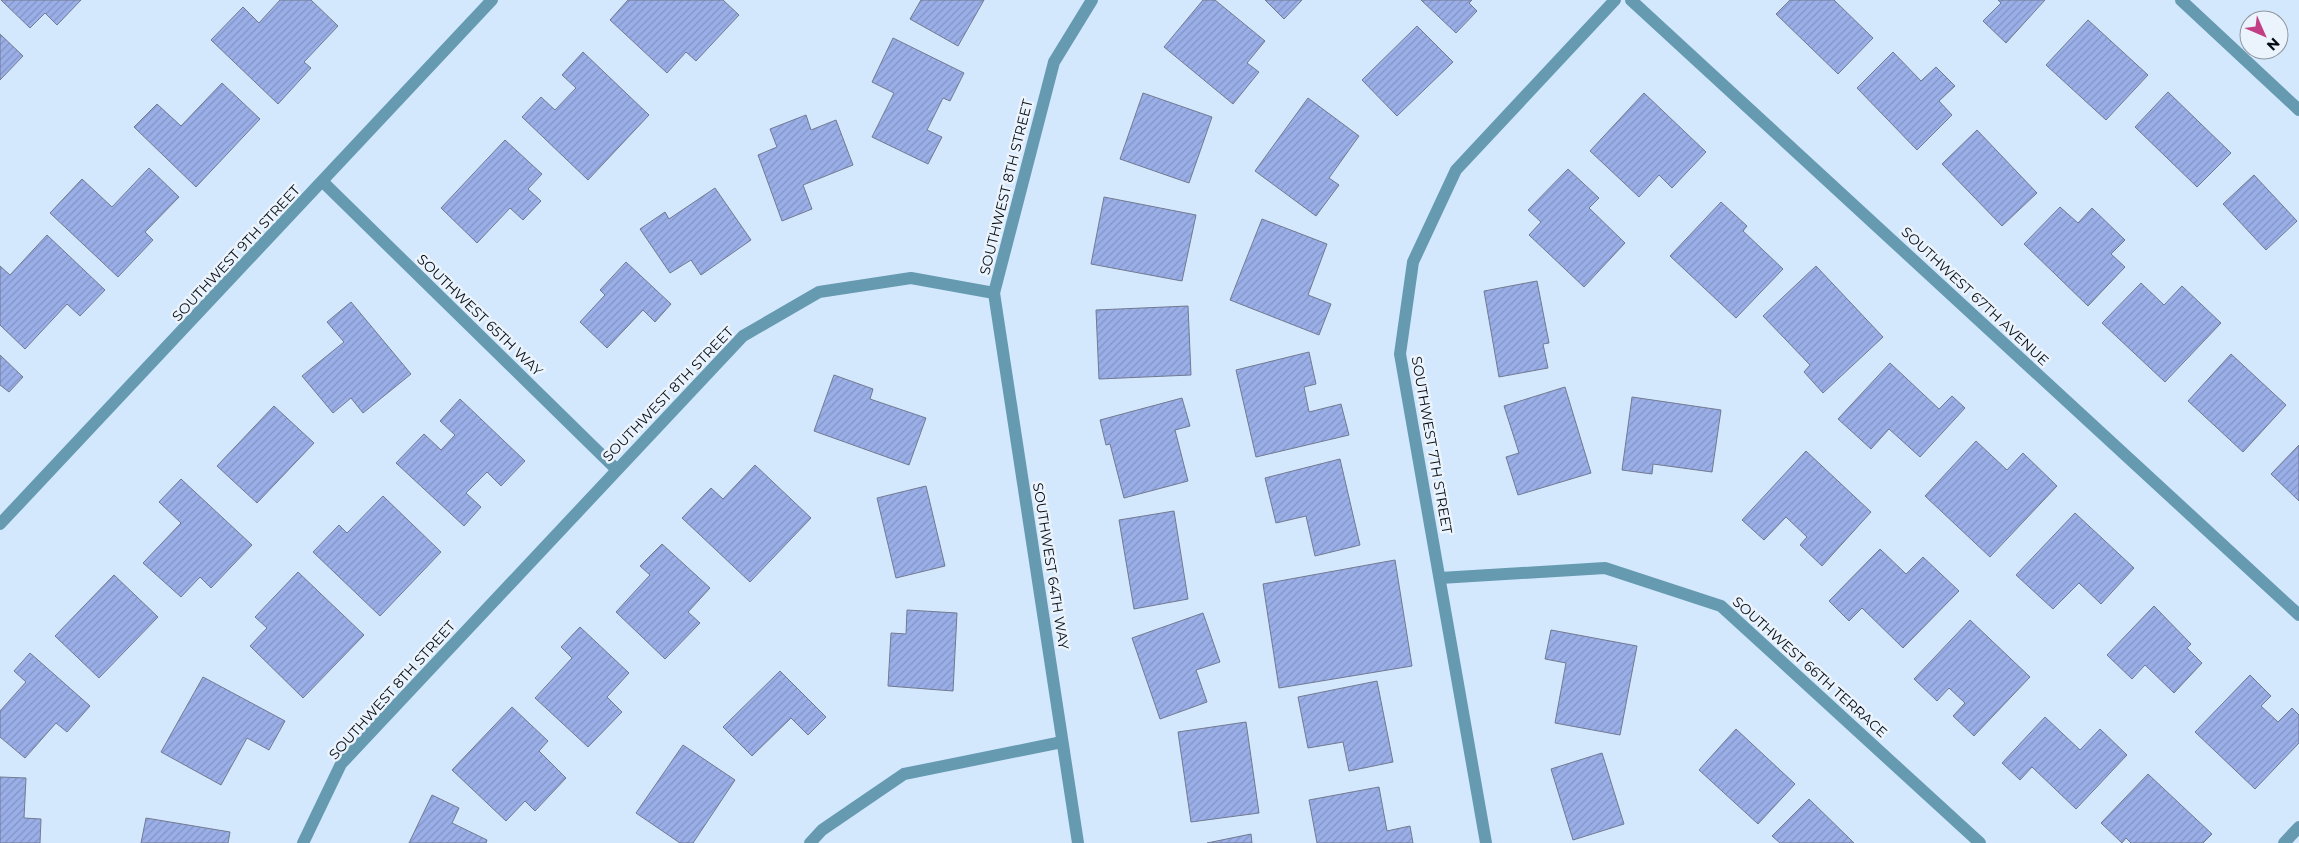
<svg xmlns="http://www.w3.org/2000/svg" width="2299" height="843" viewBox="0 0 2299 843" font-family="Montserrat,sans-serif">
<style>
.building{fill:url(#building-hatch);stroke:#727a91}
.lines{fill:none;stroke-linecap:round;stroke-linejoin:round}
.minor{stroke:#669ab1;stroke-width:12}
.labels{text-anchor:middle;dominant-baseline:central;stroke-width:5;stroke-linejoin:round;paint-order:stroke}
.street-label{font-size:14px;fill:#060c13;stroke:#ebf3fc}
</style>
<defs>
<pattern id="building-hatch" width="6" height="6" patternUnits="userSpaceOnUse" patternTransform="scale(1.25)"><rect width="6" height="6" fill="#9aaee7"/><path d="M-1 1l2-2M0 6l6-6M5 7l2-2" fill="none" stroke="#8394c5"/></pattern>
</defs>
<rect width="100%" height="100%" fill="#d3e8fd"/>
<g class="building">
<path d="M1,0H81L57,25L45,13L30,28Z"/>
<path d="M280,0H311L338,26L304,62L311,68L278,104L211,40L243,7L259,23Z"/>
<path d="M628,0H723L739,15L696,61L686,52L667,73L610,20Z"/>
<path d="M921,0H984L958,46L910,19Z"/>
<path d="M1203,0H1215L1265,41L1247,63L1259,72L1233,104L1164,47Z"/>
<path d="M1265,0H1302L1284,19Z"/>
<path d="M1421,0H1472L1469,3L1477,11L1456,33Z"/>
<path d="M1790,0H1834L1873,38L1838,74L1776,14Z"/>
<path d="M1998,0H2045L2006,43L1983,21L2001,3Z"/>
<path d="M2088,20L2148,75L2106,120L2046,65Z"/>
<path d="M1417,26L1453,62L1397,116L1362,80Z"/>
<path d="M0,34L23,56L0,80Z"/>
<path d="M893,38L964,73L950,101L943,98L927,130L942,137L928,164L872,137L894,93L872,82Z"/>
<path d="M583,52L649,115L588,180L522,117L541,97L555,110L576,88L562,75Z"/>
<path d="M1893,52L1921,81L1936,67L1955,86L1939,101L1952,115L1917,150L1857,88Z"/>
<path d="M222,83L260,119L196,187L134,127L157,104L181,126Z"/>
<path d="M2168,92L2231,153L2197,187L2135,127Z"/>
<path d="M1143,93L1212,117L1189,183L1120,159Z"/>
<path d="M1644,93L1706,152L1672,188L1659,175L1639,197L1590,151Z"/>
<path d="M1308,98L1359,136L1329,178L1339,185L1316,216L1255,171Z"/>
<path d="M806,115L811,130L836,120L853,165L803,185L812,209L782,221L758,155L777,147L770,129Z"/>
<path d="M1977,130L2037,193L2002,226L1942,164Z"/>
<path d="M505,140L542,174L528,189L541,201L523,220L510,208L477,243L441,208Z"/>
<path d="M149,168L179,197L145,232L153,240L118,277L50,213L82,179L112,207Z"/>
<path d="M1568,169L1599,198L1589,208L1625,243L1584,287L1529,235L1541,222L1528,210Z"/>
<path d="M2254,175L2297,221L2266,250L2223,204Z"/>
<path d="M715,188L751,240L701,275L691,260L670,273L640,229L665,212L669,219Z"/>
<path d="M1104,197L1196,215L1182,281L1091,264Z"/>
<path d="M1721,202L1747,226L1743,231L1783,269L1736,318L1670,256Z"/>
<path d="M2060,207L2078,223L2092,208L2125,240L2111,254L2125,267L2088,306L2024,244Z"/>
<path d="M1262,219L1327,244L1308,295L1331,304L1319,335L1230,300Z"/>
<path d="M47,235L105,290L80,316L67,304L25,349L0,325V266L10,275Z"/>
<path d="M626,262L671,304L655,322L643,310L607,348L580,322L605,295L600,290Z"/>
<path d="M1816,266L1883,337L1823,393L1804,372L1810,365L1763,316Z"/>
<path d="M1537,281L1549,343L1543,344L1548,368L1499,377L1484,291Z"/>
<path d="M2141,283L2164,305L2182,286L2221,323L2165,382L2102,323Z"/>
<path d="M351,302L411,374L363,413L351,398L333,413L302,376L344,342L327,322Z"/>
<path d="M1188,306L1191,375L1099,379L1096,310Z"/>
<path d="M1309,352L1316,384L1304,387L1309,412L1341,404L1349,435L1256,457L1236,370Z"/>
<path d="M2231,354L2286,405L2243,452L2188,401Z"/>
<path d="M0,355L23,377L9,392L0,385Z"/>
<path d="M1890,363L1939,409L1952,396L1965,408L1920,457L1889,429L1871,449L1838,419Z"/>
<path d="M834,375L873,389L870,399L926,418L909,465L814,431Z"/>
<path d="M1565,387L1591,473L1518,495L1506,457L1519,453L1504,406Z"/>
<path d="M1632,397L1721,410L1712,472L1653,464L1652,474L1622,470Z"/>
<path d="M1182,398L1190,426L1175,430L1188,481L1124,498L1110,444L1106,445L1100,420Z"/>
<path d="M460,399L525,461L501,486L487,472L466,493L481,507L464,526L396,463L424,434L441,450L455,435L440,421Z"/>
<path d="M274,406L314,443L257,503L217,466Z"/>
<path d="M1976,441L2007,470L2023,453L2057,486L1990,557L1925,496Z"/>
<path d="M2299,445V501L2271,474Z"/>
<path d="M1806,451L1871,512L1822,566L1800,545L1807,537L1786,517L1764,540L1742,520Z"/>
<path d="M1340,459L1360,545L1315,556L1306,516L1276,523L1265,478Z"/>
<path d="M755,465L811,518L750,582L682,518L711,488L723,499Z"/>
<path d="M181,479L252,545L211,588L200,577L181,597L143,563L181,523L159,502Z"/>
<path d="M926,486L945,566L896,578L877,498Z"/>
<path d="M383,496L441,552L380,616L313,552L339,525L347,533Z"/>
<path d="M1174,511L1188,599L1134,609L1119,520Z"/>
<path d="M2075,513L2134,568L2101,604L2079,583L2053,609L2016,575Z"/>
<path d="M662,544L710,588L688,612L700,623L665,659L616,612L650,575L640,566Z"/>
<path d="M1880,549L1906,574L1923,557L1959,591L1903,648L1862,608L1849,621L1829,601Z"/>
<path d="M1395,560L1412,666L1279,688L1263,584Z"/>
<path d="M298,572L364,635L303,698L250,646L267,628L255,617Z"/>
<path d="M114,575L158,617L99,678L55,636Z"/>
<path d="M2154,606L2191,644L2187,648L2202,663L2174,693L2145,665L2132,679L2107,655Z"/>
<path d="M907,610L957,613L953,691L888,686L891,633L906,634Z"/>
<path d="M1203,613L1220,662L1196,670L1207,702L1160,719L1132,638Z"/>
<path d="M1970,620L2030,677L1974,736L1953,716L1965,703L1949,688L1937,701L1914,679Z"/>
<path d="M580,627L629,673L607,697L622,712L588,747L535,698L572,658L561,647Z"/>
<path d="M1551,630L1637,646L1620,735L1555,723L1566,663L1545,659Z"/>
<path d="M30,653L90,706L67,732L56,723L25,758L0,737V711L26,682L14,671Z"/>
<path d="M780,671L826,717L808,735L791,718L752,756L723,727Z"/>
<path d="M2250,675L2271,696L2261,706L2278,722L2292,708L2299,715V743L2255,789L2195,732Z"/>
<path d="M203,677L285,721L269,750L247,738L221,785L161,752Z"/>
<path d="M1377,681L1393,762L1349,771L1343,742L1308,748L1298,697Z"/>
<path d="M512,707L548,741L539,751L566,778L535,811L525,801L506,821L452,770Z"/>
<path d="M2045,717L2080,750L2100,729L2127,755L2076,809L2032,767L2020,780L2002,763Z"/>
<path d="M1246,722L1259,813L1191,822L1178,732Z"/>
<path d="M1736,729L1795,784L1758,824L1699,770Z"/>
<path d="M683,745L735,780L693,843H680L636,813Z"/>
<path d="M1602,753L1624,824L1573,840L1551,769Z"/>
<path d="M2148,774L2212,834L2203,843H2131L2126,838L2122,843L2101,823Z"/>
<path d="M0,777L26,778L24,818L41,819L40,843H0Z"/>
<path d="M1379,787L1387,831L1410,826L1413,843H1317L1309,800Z"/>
<path d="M432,795L459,808L452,823L487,840L486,843H409Z"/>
<path d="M1809,799L1854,843H1780L1772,836Z"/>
<path d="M146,818L230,832L228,843H141Z"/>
<path d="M1251,834L1252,843H1207Z"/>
</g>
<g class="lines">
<g class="minor">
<path d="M1631,0L2299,615"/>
<path d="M2181,0L2299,110"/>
<path d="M323,182L616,469"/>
<path d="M994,293L1078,843"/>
<path d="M0,524L492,0"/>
<path d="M1440,578L1605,568L1721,606L1980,843"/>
<path d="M303,843L341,764L743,336L819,292L911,278L994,293L1054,62L1092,0"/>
<path d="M810,843L822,830L904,774L1062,742"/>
<path d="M1486,843L1400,354L1413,262L1456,170L1615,0"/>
<path d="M2284,843L2299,827"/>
</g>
</g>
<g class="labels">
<g class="street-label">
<text transform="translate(1006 187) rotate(-76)">SOUTHWEST 8TH STREET</text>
<text transform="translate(236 253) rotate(-47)">SOUTHWEST 9TH STREET</text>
<text transform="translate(1975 296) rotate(43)">SOUTHWEST 67TH AVENUE</text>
<text transform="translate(480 315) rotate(44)">SOUTHWEST 65TH WAY</text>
<text transform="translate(668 394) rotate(-46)">SOUTHWEST 8TH STREET</text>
<text transform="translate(1432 445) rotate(80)">SOUTHWEST 7TH STREET</text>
<text transform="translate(1051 566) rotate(81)">SOUTHWEST 64TH WAY</text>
<text transform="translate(1810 667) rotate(42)">SOUTHWEST 66TH TERRACE</text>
<text transform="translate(392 690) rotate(-48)">SOUTHWEST 8TH STREET</text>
</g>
</g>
<g transform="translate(2264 35) rotate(135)"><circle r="24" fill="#ebf3fc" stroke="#8f979f"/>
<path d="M0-4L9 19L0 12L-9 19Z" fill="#c33f84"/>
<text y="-8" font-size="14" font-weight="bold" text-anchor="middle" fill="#060c13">N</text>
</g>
</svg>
